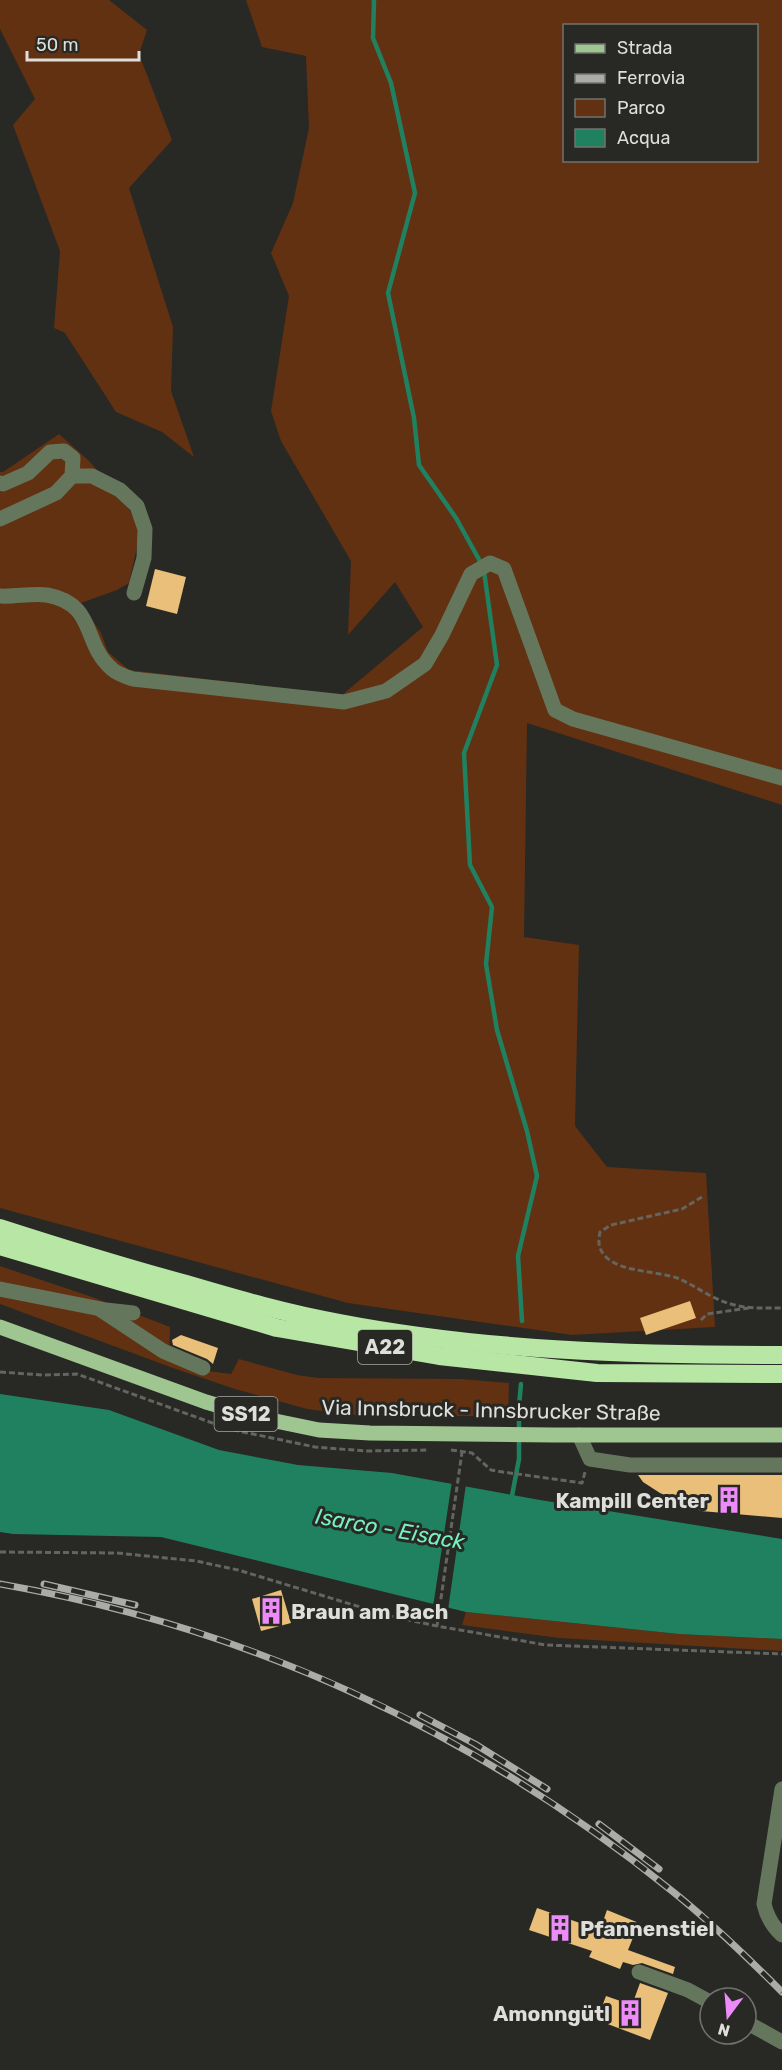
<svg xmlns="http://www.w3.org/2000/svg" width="782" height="2070" viewBox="0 0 782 2070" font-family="Rubik,sans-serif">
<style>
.green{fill:#623112;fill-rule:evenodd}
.water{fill:#208161}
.pier{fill:#282824}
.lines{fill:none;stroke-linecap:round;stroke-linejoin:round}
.stream{stroke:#208161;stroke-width:4.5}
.building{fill:#eabf79}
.path{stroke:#646460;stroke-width:3;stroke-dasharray:6 3;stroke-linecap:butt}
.minor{stroke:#64775d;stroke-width:15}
.major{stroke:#9fc690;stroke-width:15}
.highway{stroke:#b7e6a5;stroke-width:18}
.rail-casing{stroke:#ababa8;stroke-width:7}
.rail{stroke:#282824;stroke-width:4.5;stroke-dasharray:14;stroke-linecap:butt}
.labels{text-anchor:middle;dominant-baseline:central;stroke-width:6;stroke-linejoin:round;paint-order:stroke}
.shield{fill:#282824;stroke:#a7a7a4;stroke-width:1.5}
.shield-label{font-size:20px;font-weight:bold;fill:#dededb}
.street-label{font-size:21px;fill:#dededb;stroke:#282824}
.poi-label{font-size:21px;font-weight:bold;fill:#dededb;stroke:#282824;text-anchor:end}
.water-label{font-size:22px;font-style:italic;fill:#75f1c2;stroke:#282824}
</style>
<rect width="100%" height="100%" fill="#282824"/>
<g class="green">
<path d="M0,0H109L147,30L139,54L172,140L129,188L173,327L171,391L194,457L162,432L116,412L65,333L54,328L60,251L13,125L35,99L0,29Z"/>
<path d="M246,0H782V805L527,723L524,937L579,945L575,1126L607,1167L706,1173L715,1327L572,1335L348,1303L0,1208V472H3L59,434L88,460L121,496L141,529L129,583L117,590L81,603L101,633L108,652L129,670L342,695L423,627L395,582L348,635L351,561L281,441L271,411L289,296L271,253L293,203L309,128L306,56L262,47ZM564,26H756V160H564Z"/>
<path d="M0,1266L95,1298L170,1327L169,1357L208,1371L231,1374L239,1359L297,1375L318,1378L460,1379L509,1383L508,1416H361L307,1409L235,1389L173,1368L0,1304Z"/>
<path d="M466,1612L679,1634L782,1639V1651L559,1638L462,1625Z"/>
</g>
<path class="water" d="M0,1394L109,1410L219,1450L298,1465L392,1473L540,1500L782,1539V1639L679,1634L466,1612L161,1537L13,1534L0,1532Z"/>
<path class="pier" d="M452,1481L466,1484L448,1610L433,1607Z"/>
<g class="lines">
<g class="stream">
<path d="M374,0L373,38L391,83L415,193L388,293L414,418L419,465L456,518L481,563"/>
<path d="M484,571L497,665L464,753L470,865L492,907L486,964L497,1030L527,1131L537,1176L518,1256L522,1321"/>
<path d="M511,1501L519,1459V1406L521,1384"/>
</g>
</g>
<g class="building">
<path d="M155,569L186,577L177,614L146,606Z"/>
<path d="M690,1301L696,1318L646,1335L640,1318Z"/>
<path d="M181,1335L218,1348L213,1364L207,1359L173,1345L172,1340Z"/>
<path d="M638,1475H782V1518L701,1511L660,1493L643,1482Z"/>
<path d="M281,1590L291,1623L261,1631L252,1599Z"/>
<path d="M537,1908L600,1930L607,1910L639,1923L628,1950L675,1967L673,1974L642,1963L633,1965L623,1962L620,1969L589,1957L592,1951L529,1930Z"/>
<path d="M640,1983L668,1993L650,2040L597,2020L606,1996L632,2005Z"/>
</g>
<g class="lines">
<g class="path">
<path d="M702,1197L682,1209L611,1225L600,1232C598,1242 598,1249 606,1257C621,1272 657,1271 677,1278C695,1285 711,1299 731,1304C747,1309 765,1308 782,1308"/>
<path d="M701,1320L707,1314L749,1308"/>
<path d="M0,1372L43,1375L77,1374L229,1429L315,1447L366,1451L429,1450"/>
<path d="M451,1450L472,1453L491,1470L503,1472L582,1483L585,1472"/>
<path d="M0,1552L117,1553L196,1561L238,1570L390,1616L437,1626L546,1645L782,1654"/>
<path d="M437,1626L462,1452"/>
</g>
<g class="minor">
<path d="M72,476H92L120,490L137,506L145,529L144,558L134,593"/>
<path d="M0,483L3,484L28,473L50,452L64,451L73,458L72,476L56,493L0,519"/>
<path d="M0,596C15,597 32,593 47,595C97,604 82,644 112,669C117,674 127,677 133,679L344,702L386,691L425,664L442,635L471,574L490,563L504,569L555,710L573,719L782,778"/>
<path d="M0,1289L106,1310L133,1313"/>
<path d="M101,1310L163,1351L203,1368"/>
<path d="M579,1435L590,1459L630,1465H782"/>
<path d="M782,1789L764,1904C767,1917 772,1926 782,1935"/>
<path d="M639,1972L688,1990L710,2002"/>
<path d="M746,2022L782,2042"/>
</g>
<path class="major" d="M0,1327L206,1402L261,1418L319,1430L370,1433L553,1435H782"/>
<g class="highway">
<path d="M0,1228C62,1248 124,1267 186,1284C237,1299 288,1314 340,1323C486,1351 634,1355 782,1355"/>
<path d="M0,1246L277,1328L439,1356L597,1373L782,1374"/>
</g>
<defs>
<g id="rail">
<path d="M0,1584C252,1628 473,1731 672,1891C711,1922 747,1957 782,1992"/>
<path d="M44,1584L135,1605"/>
<path d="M420,1715L475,1744L547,1789"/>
<path d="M599,1824L659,1869"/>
</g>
</defs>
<use href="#rail" class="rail-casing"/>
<use href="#rail" class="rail"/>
</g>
<defs>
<symbol id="building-bare" viewBox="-9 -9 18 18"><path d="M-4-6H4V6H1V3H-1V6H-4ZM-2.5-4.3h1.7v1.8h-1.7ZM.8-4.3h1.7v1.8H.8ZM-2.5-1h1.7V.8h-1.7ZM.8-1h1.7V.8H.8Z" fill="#ed8cf9" stroke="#282824" stroke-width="2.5" paint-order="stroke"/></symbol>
</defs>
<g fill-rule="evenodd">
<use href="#building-bare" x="710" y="1481" width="38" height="38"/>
<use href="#building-bare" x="252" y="1592" width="38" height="38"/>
<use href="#building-bare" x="541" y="1909" width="38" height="38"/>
<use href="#building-bare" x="611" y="1994" width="38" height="38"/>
</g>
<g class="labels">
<g class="shield">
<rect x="358" y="1330" width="54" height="34" rx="4.5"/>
<rect x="214.5" y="1397" width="63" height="34" rx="4.5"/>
</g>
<g class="shield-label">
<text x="385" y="1347">A22</text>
<text x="246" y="1414">SS12</text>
</g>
<g class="street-label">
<text transform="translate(491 1410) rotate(1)">Via Innsbruck - Innsbrucker Straße</text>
</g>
<g class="poi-label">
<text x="709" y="1500">Kampill Center</text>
<text x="291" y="1611" text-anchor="start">Braun am Bach</text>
<text x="580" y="1928" text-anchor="start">Pfannenstiel</text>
<text x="610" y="2013">Amonngütl</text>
</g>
<g class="water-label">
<text transform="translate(390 1529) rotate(10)">Isarco - Eisack</text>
</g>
</g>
<rect x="563" y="24" width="195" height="138" fill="#282824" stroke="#71716d" stroke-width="1.5"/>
<rect x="575" y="44" width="30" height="9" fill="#9fc690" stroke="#71716d" stroke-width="1.5"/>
<text x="617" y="54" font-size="18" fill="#dededb">Strada</text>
<rect x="575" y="74" width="30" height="9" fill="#ababa8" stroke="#71716d" stroke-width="1.5"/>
<text x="617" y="84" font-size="18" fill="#dededb">Ferrovia</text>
<rect x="575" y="99" width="30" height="18" fill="#623112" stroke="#71716d" stroke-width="1.5"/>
<text x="617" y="114" font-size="18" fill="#dededb">Parco</text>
<rect x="575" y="129" width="30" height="18" fill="#208161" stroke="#71716d" stroke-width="1.5"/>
<text x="617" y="144" font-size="18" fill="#dededb">Acqua</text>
<g transform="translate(728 2016) rotate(196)"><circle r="28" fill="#282824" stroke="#71716d" stroke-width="1.5"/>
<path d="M0-4.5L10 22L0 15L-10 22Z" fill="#ed8cf9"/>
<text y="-9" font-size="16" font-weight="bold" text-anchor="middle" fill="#dededb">N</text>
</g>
<path d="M27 51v9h112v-9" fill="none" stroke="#dededb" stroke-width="3"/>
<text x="36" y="51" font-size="18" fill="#dededb" stroke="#282824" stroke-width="4.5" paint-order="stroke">50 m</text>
</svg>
